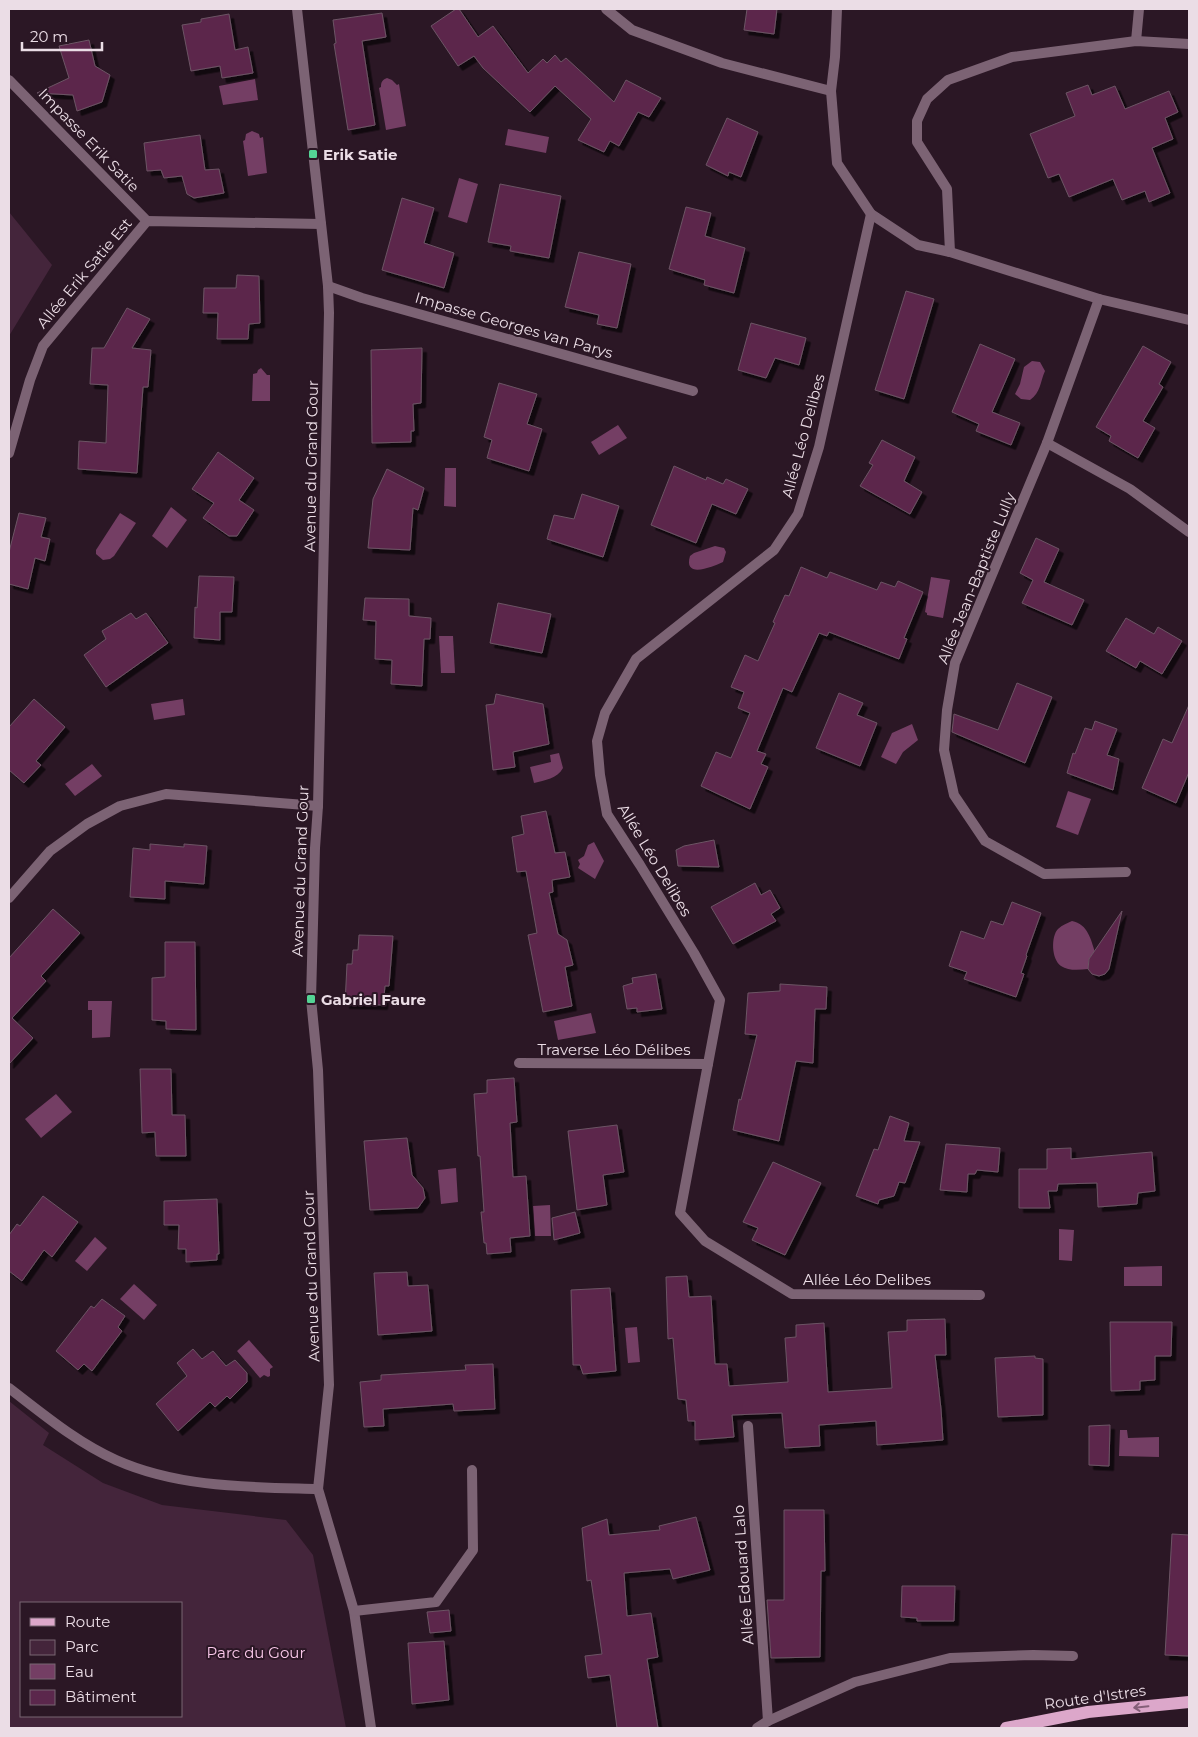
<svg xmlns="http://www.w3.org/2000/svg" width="1198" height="1737" viewBox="0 0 1198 1737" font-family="Montserrat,sans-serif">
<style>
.green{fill:#44253b;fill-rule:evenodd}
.water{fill:#743e64}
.building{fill:#5b274c;stroke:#6c5464;filter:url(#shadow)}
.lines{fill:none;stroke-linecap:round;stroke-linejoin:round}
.minor{stroke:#7c6374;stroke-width:10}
.primary{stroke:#dca7ca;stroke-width:12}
.oneway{stroke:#845f78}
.poi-dot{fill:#54d395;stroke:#2b1725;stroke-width:2}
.labels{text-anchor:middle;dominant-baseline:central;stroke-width:4;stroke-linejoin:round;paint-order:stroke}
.street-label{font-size:15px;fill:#ebdde6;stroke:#2b1725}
.poi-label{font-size:15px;font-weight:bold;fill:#ebdde6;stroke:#2b1725;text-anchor:start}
.park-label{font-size:15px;fill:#fbc8ea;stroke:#2b1725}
</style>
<defs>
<filter id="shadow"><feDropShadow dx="4.5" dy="4.5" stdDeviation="0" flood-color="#0009"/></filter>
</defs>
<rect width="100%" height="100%" fill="#2b1725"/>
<g class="green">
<path d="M9,212L52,265L9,336Z"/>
<path d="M9,1401L49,1433L43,1445L103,1483L162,1505L286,1520L313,1555L346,1728H9ZM21,1603H181V1716H21Z"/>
</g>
<g class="water">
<path d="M387,78L392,80L397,85L399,84L406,126L386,130L379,88L381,87C381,82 382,80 387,78Z"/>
<path d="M255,79L258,100L223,105L219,86Z"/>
<path d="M508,129L549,137L546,153L505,145Z"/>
<path d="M252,131L259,134L260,138L263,137L267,173L248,176L243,141L245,140L246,134Z"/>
<path d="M459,178L478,184L467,223L448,217Z"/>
<path d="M1032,361L1040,362L1045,371C1040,382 1041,392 1030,400L1021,399L1015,394L1020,384L1024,367Z"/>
<path d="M261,368L267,375H270V401H252L253,374L257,373L258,370Z"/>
<path d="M618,425L627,438L599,455L591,442Z"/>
<path d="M445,468H456V507L444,506Z"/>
<path d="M171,507L187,520L167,548L152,536Z"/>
<path d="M120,513L136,523L114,556L110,559L103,560L96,554V550Z"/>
<path d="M715,546L724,548L726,552L723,562C714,566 683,580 690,556L694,553Z"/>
<path d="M931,577L950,580L943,618L927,615V613L925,612Z"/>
<path d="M439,636H453L455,673H441Z"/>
<path d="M183,699L185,715L154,720L151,704Z"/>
<path d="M912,724L918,740L903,752L896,764L881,757L892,733Z"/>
<path d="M559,753L563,768C557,779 545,780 534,783L530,767L551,762L550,755Z"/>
<path d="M92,764L102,776L75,796L65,784Z"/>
<path d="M1068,791L1091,799L1078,835L1056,827Z"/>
<path d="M594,842L604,861L595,879L578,868L580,864L578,860L584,856L588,845Z"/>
<path d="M1072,921C1088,924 1091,940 1095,952L1089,959L1088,969C1079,970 1068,971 1061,966C1051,959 1051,936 1058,929C1062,925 1068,923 1072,921Z"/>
<path d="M88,1001H112L110,1037L92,1038V1010H88Z"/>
<path d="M591,1013L596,1033L558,1040L554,1021Z"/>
<path d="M56,1094L72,1112L41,1138L25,1119Z"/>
<path d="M456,1168L458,1202L441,1204L438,1170Z"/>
<path d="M550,1205L551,1236H535L533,1206Z"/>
<path d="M1059,1229L1074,1230L1072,1261L1059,1260Z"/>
<path d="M95,1237L107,1248L87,1271L75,1261Z"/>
<path d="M1162,1266V1286H1124V1267Z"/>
<path d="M134,1284L157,1305L144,1320L120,1299Z"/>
<path d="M637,1327L640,1362L628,1363L625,1328Z"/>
<path d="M249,1340L273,1367L270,1369V1376L268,1377L264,1375L260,1378L237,1351Z"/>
<path d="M1120,1430H1127L1128,1438L1159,1437V1457L1119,1456Z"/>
</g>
<g class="building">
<path d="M456,9H459L478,37L493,26L528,73L543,59L547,63L555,55L561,62L566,58L614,102L626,80L661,98L649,117L638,112L619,146L610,141L604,152L578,140L591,119L555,86L530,112L483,68L474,56L458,66L431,26Z"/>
<path d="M747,9H777L774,34L744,30Z"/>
<path d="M382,13L386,37L362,41L375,125L348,130L334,44L336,43L333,20Z"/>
<path d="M229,14L235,50L248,47L253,73L222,78L220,66L191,71L182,25L201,22V19Z"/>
<path d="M89,40L95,66L110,75L102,102L77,111L73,95L37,93L69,78L59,46Z"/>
<path d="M1088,85L1092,95L1115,86L1125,109L1169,91L1178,112L1165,118L1173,139L1152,148L1170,193L1149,202L1145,191L1122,200L1113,179L1069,197L1059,174L1048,178L1030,134L1075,116L1066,93Z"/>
<path d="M727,118L758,132L741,177L729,172L728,176L706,165Z"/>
<path d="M200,135L205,170L219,169L224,193L194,198L187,194L182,176L164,178L161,170L147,171L144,143Z"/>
<path d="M500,184L561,196L549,258L510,251L511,246L488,242Z"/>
<path d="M402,198L434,208L424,243L454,253L444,288L382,270Z"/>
<path d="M686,207L711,213L705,236L745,248L734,293L704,285L705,280L669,269Z"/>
<path d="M579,252L631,264L617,328L597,324L599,315L565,307Z"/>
<path d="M237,275L259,276L260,323L249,324L248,339H217L218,313H203L204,288H236Z"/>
<path d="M906,291L934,299L904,399L875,390Z"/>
<path d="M127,308L150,319L132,348L151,350L148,387H143L137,473L78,469L79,441L106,443L108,385L90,384L92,348H104Z"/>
<path d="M751,323L806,338L799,365L775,358L766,378L738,370Z"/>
<path d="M980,344L1015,359L992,412L1020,423L1011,445L976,431L979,424L952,412Z"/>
<path d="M1143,346L1171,362L1159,384L1163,387L1143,421L1155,428L1138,458L1109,441L1111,436L1096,427Z"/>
<path d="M422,348L421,403L413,404L414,431H411V442L372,443L371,350Z"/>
<path d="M499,383L537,394L527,424L542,429L529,471L487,458L492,440L484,437Z"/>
<path d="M882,440L915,457L904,481L922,492L910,514L860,486L873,465L869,463Z"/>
<path d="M218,452L254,478L239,500L254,510L237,536H229L203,518L214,503L192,489Z"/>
<path d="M674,466L706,480L707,477L723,484L726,479L748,489L736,514L712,504L696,543L651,525Z"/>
<path d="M387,469L424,488L418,510L413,508L410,550L368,548L373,499Z"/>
<path d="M582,494L619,506L603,557L547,539L554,515L574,519Z"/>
<path d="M19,513L46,518L41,537L50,539L45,561L35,558L28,589L9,584V552Z"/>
<path d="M1036,538L1059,549L1044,582L1084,600L1072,625L1022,603L1033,580L1020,573Z"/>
<path d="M801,567L827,578L830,572L877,590L881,582L895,587L898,581L923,592L904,638L907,639L899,659L829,632L827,636L819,633L792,692L783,688L757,751L766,754L761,764L768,767L750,809L701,786L716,752L731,758L750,713L738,708L744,692L731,687L745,655L758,661L775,623L773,622L785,595L789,596Z"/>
<path d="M199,576L234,577L232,612H220V640L194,638L195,607L197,608Z"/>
<path d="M365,598L409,599V616L431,618L430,639H424L422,686L391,684L392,660L375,659L376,621L363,620Z"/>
<path d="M498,603L551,614L542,653L490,643Z"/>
<path d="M131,613L136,619L146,613L168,643L106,687L84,655L106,639L102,631Z"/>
<path d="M1126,618L1154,634L1158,627L1182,641L1162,674L1140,661L1136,668L1106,651Z"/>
<path d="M1017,683L1052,697L1025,763L952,732L954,714L998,730Z"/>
<path d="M839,693L863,703L857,715L877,723L860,766L816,748Z"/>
<path d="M496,694L543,704L549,744L513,752L515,767L493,770L486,705L494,704Z"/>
<path d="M34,699L65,727L36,761L41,765L24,783L9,770V727Z"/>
<path d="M1189,705V772L1176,803L1142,788L1163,739L1172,743Z"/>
<path d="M1095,721L1117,729L1107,755L1119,759L1113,790L1067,773L1073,753L1075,754L1085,728L1092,730Z"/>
<path d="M546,811L555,853L565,852L570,877L552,880L553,892L549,893L558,934L567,940L573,965L565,967L572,1006L543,1012L528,935L537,933L526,871L517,872L512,837L524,834L521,816Z"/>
<path d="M714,840L719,867L678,866L676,850L684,846Z"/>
<path d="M150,844L184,847V844L207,846L204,884L165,881V899L130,897L133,848L150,850Z"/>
<path d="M755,883L761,895L770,890L780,908L771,914L776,921L733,944L711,907Z"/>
<path d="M1012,902L1041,913L1026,955L1027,956L1021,973L1024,974L1016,997L964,979L967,972L949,966L961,931L984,939L991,921L1003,925Z"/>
<path d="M53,909L80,933L41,976L46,981L12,1018L33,1038L9,1064V958Z"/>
<path d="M1122,911L1109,969L1105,974L1099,976L1092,974L1088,969L1089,959Z"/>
<path d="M359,935L393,936L389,986H385L383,1005L345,1004L347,964H352L353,950H358Z"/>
<path d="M165,942H195L196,1030L166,1029V1021L152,1020V978L165,977Z"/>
<path d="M656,974L662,1009L637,1012V1008L627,1009L623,986L633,983L632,978Z"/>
<path d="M780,984L827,987L826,1009H815L813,1063L796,1061L779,1141L733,1130L739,1099L741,1100L757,1035L745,1034L748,993L780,991Z"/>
<path d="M140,1069H171L172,1115H185L186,1156H156L155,1132L142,1133Z"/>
<path d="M514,1078L517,1122L510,1123L513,1177L526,1176L530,1236L510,1238L511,1252L487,1254L486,1243H484L481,1212H484L480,1156H478L474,1094L487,1093V1080Z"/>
<path d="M890,1116L909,1123L904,1141L920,1142L905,1183L899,1182L894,1196L879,1200L878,1204L856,1196L874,1149L878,1150Z"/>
<path d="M617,1125L624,1172L603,1175L607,1205L577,1210L568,1131Z"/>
<path d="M407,1138L412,1175L423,1188L425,1198L418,1208L370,1210L364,1141Z"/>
<path d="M946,1144L1000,1148L998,1172L977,1170L975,1174H968L967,1192L940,1190Z"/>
<path d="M1071,1148V1159L1152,1152L1155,1191L1138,1193L1137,1204L1098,1207L1097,1183L1058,1184L1057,1191H1048L1050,1208H1019V1169H1047V1149Z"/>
<path d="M773,1162L821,1183L785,1255L752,1240L758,1228L743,1222Z"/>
<path d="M43,1196L78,1222L52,1257L44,1250L22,1281L9,1271V1235L17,1224L20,1226Z"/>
<path d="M217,1199L219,1254H217V1260L186,1262V1249H178L179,1225H164V1201Z"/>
<path d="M575,1212L580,1233L554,1240L552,1218Z"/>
<path d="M407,1272L408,1286L428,1285L432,1331L378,1335L374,1273Z"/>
<path d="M687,1276L689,1297L711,1296L715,1364H727L729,1386L788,1382L785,1338L796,1337V1325L824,1323L828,1392L892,1388L888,1332L907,1331V1320L945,1319L946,1355H935L941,1409L943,1440L877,1445L876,1421L819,1425L820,1446L785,1448L782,1413L732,1415L734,1437L695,1440V1421H688L686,1400L678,1399L673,1338L668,1339L666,1277Z"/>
<path d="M610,1288L616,1371L583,1374L580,1365H573L571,1290Z"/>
<path d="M102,1299L125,1316L118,1327L122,1331L92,1371L84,1364L78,1370L56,1351L91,1306L94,1308Z"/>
<path d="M1110,1322H1172L1171,1356H1155V1380L1140,1381V1390L1111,1391Z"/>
<path d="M193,1349L202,1359L213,1351L226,1366L235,1360L247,1373V1382L230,1399L227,1396L215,1407L210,1402L178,1431L156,1404L187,1376L177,1363Z"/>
<path d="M1035,1356V1358L1043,1359V1415L998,1417L995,1358Z"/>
<path d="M493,1364L495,1409L454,1411L453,1404L383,1409L384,1426L364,1427L360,1382L381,1380V1375L466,1370L465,1365Z"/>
<path d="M1110,1425L1109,1466L1089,1465V1426Z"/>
<path d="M784,1510H824L825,1571H821L820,1657L771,1658L767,1600H784Z"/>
<path d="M696,1517L710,1570L673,1579L670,1569L624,1573L627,1616L651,1613L658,1657L647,1659L658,1728H617L610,1675L588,1678L585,1656L602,1654L591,1580L587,1581L582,1528L607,1519L609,1535L660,1530L659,1526Z"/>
<path d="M1172,1534L1189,1535V1656L1165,1655Z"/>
<path d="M902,1586H955L954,1621H917V1618L901,1617Z"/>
<path d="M449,1610L451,1631L430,1633L427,1612Z"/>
<path d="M444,1641L449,1700L412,1704L408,1643Z"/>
</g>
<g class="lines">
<g class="minor">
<path d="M297,9L328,286L329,313L318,806L315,848L311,999L318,1070L329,1385L318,1489L354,1611L371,1728"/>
<path d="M606,9L632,30L722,63L831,91"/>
<path d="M837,9L835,57L831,91L837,163L871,214L918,245L950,252L1099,299L1189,320"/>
<path d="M1136,41L1139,9"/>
<path d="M9,80L147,221"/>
<path d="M871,214L819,447L798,514L774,550L636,659L605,713L597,741L600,775L607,814L640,865L694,953L720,1000L680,1213L705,1241L792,1294L980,1295"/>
<path d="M950,252L947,189L917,142V121L927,99L948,80L1012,57L1136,41L1189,44"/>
<path d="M328,286L362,298L693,391"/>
<path d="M1099,299L1047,443L955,663L947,710L944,750L954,795L985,841L1044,874L1126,872"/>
<path d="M1047,443L1130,489L1189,532"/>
<path d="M9,453L30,380L43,346L147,221L321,224"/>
<path d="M9,898L50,851L87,824L120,806L166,794L318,806"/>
<path d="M519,1063L708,1064"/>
<path d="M9,1388C43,1414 76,1442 116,1460C179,1488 250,1487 318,1489"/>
<path d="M748,1426L768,1721"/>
<path d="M354,1611L436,1602L473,1550L472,1470"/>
<path d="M757,1728L768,1721L855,1682L950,1658L1033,1655L1073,1656"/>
</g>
<path class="primary" d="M1006,1728L1088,1712L1189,1702"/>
</g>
<defs><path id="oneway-shaft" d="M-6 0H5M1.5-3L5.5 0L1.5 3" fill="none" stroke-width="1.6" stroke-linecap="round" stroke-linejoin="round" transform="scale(1.25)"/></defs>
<use class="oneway" href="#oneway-shaft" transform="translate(1141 1707) rotate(174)"/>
<g class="poi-dot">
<rect x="308" y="149" width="10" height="10" rx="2.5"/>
<rect x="306" y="994" width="10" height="10" rx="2.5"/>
</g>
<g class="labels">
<g class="street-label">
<text transform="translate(89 140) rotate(46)">Impasse Erik Satie</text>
<text transform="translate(84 273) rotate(-50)">Allée Erik Satie Est</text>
<text transform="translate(514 325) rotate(16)">Impasse Georges van Parys</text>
<text transform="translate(803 436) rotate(-75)">Allée Léo Delibes</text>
<text transform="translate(311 466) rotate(-89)">Avenue du Grand Gour</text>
<text transform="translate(976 578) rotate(-68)">Allée Jean-Baptiste Lully</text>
<text transform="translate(655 860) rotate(59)">Allée Léo Delibes</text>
<text transform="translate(300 871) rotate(-88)">Avenue du Grand Gour</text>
<text x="614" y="1049">Traverse Léo Délibes</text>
<text transform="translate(311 1276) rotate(-92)">Avenue du Grand Gour</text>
<text x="867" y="1279">Allée Léo Delibes</text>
<text transform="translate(743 1575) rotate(-94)">Allée Edouard Lalo</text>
<text transform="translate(1095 1697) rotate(-8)">Route d'Istres</text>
</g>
<g class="poi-label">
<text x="323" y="154">Erik Satie</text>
<text x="321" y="999">Gabriel Faure</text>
</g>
<g class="park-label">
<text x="256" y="1652">Parc du Gour</text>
</g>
</g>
<rect width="1198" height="1737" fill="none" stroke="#ebdde6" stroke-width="20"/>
<rect x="20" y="1602" width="162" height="115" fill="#2b1725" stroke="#786672"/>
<rect x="30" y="1618" width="25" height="8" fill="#dca7ca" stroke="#786672"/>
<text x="65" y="1627" font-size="15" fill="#ebdde6">Route</text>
<rect x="30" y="1640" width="25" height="15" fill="#44253b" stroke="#786672"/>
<text x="65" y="1652" font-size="15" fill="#ebdde6">Parc</text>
<rect x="30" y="1664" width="25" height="15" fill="#743e64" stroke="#786672"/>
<text x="65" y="1677" font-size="15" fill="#ebdde6">Eau</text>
<rect x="30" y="1690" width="25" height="15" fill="#5b274c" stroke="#786672"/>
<text x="65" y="1702" font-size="15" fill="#ebdde6">Bâtiment</text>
<path d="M22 42v8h80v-8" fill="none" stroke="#ebdde6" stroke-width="2.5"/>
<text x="30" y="42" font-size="15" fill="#ebdde6" stroke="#2b1725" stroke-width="4" paint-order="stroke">20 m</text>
</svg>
